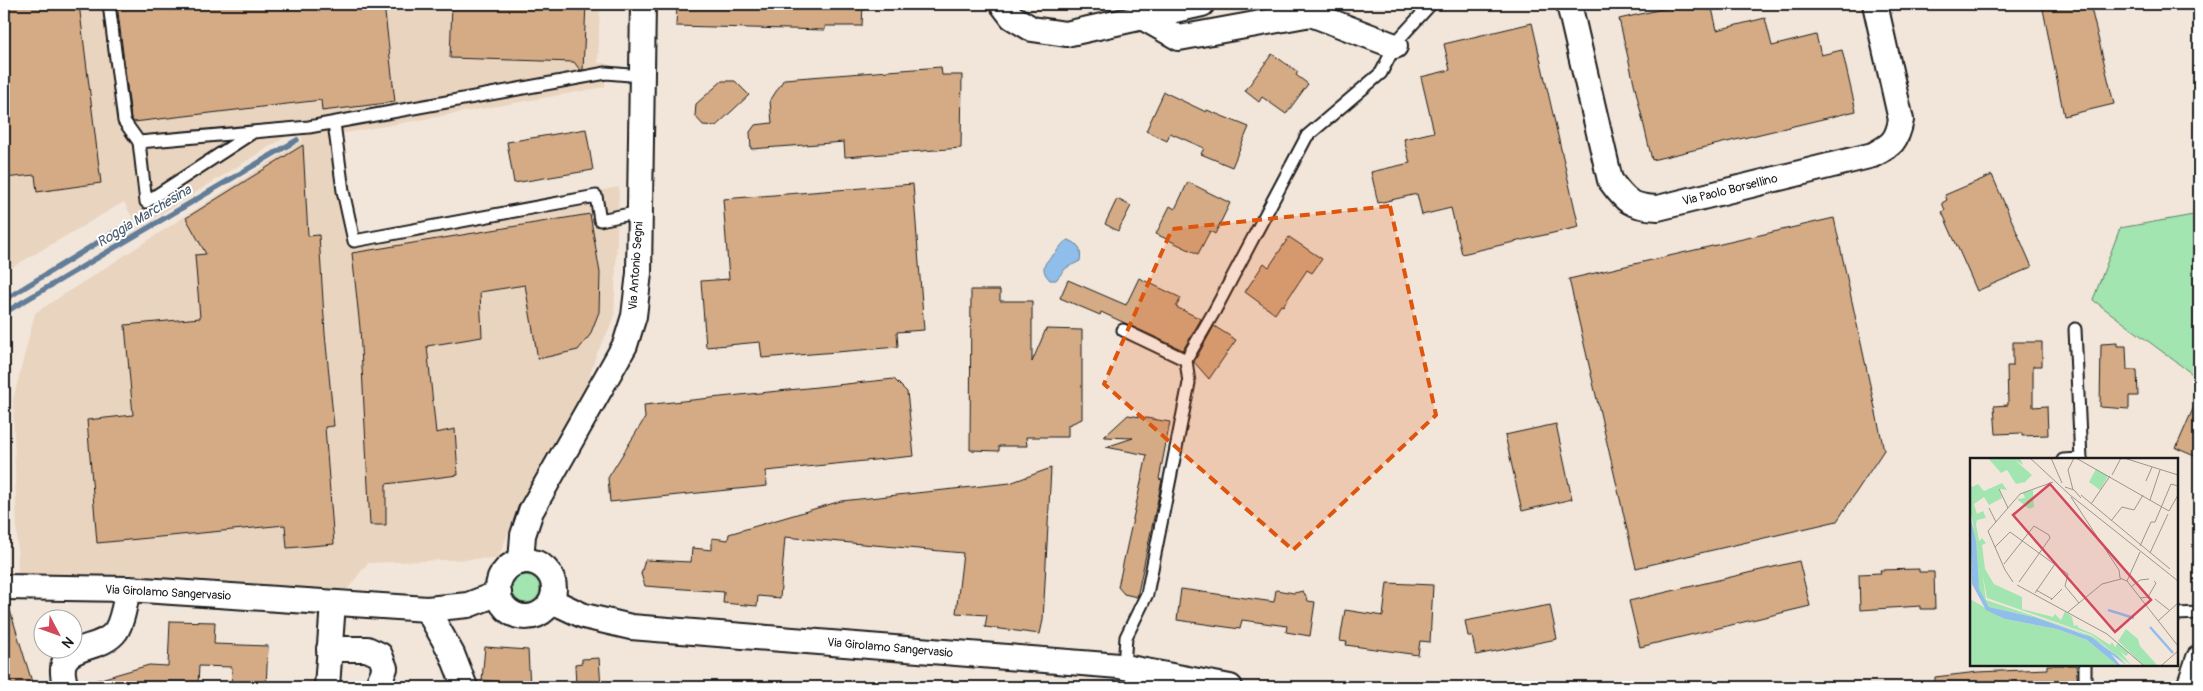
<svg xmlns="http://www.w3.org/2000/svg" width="2203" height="691" viewBox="0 0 2203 691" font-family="Pangolin,sans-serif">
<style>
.built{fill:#e9d4c0}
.green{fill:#a2e5b0;stroke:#5f8066}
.water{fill:#90beea;stroke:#627d98}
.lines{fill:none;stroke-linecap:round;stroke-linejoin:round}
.stream{stroke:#627d98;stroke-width:5.5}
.building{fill:#d4ab85;stroke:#1c1c1c}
.service-casing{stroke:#1c1c1c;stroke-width:15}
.minor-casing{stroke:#1c1c1c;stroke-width:28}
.service{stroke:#fff;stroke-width:11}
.minor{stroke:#fff;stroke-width:24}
.marked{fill:#de560d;fill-opacity:0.2;stroke:#de560d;stroke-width:4;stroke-dasharray:10 6;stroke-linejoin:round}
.labels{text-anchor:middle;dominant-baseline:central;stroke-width:4;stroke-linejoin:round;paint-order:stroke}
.street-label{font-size:12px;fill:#1c1c1c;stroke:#fff}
.water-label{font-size:14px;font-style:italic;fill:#4a5d6e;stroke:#fff}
.inset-river{fill:none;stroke:#90beea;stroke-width:2.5}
.inset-road{fill:none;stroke:#9c958e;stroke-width:1}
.view{fill:#d1495b;fill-opacity:0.15;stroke:#d1495b;stroke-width:2.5}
.inset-edge{fill:none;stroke:#1c1c1c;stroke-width:2.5}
</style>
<rect width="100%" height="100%" fill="#f2e6da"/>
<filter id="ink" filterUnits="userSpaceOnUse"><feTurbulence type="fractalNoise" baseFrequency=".02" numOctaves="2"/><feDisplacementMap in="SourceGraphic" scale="10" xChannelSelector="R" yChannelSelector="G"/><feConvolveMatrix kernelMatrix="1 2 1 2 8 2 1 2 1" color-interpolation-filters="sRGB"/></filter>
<g filter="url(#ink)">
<path class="built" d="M4,4H600L598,63H607L605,87L329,136L345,238L619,187L614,319L596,355L586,388L521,503L498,558L368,563L341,597L18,574L13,400L35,313L302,141L301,132L287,136L138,228L124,202L4,272Z"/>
<g class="green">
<path d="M2199,214V379L2093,300L2120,228Z"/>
<circle cx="526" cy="589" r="14"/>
</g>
<path class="water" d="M1068,240C1079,243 1082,250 1080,261L1066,268L1056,280H1050C1036,266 1050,259 1057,251C1062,245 1062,243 1068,240Z"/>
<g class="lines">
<g class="stream">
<path d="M4,300L118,230"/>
<path d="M4,313L297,140"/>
</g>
</g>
<g class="building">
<path d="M4,4H79L101,183L37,192L35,175L4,178Z"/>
<path d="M117,4H384L395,102L322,111L321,100L134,122L131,118Z"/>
<path d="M452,4H586L583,70H580L574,62L450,58Z"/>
<path d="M677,4H863L862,26H825V30L676,26Z"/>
<path d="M1684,4H1711L1717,30L1765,18L1772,46L1816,35L1821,55L1842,50L1856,111L1652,160L1619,19Z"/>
<path d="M2042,4H2090L2114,104L2064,116Z"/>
<path d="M1532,23L1579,227L1462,254L1451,208L1422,215L1417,194L1378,203L1371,172L1410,163L1404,139L1434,132L1421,77L1450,70L1444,44Z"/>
<path d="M1272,54L1298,72L1296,75L1308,84L1286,114L1262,97L1259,102L1245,91Z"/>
<path d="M941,67L942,75H962L961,148L845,157L844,142L751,149L750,132L755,125L772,123L770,101L784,79Z"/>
<path d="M722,81H735L749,95L716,126L703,125L695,116L696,104Z"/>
<path d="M1164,92L1206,112L1207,110L1249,127L1232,167L1201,154L1204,148L1170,133L1167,141L1146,131Z"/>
<path d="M586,129L593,170L514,183L507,142Z"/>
<path d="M303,145L308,236L319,235L325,334L334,426L325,427L334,544L287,548L285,525L97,543L87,420L133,415L125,325L200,318L195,255L206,254L186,218Z"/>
<path d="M1992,175L2032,267L1977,291L1942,212L1945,210L1942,203L1947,200L1945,195Z"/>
<path d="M1188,182L1230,203L1215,234L1210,231L1198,254L1156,234L1170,206L1175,209Z"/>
<path d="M913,184L924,330L897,332L898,347L762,358L760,342L706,347L701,281L729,279L723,199Z"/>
<path d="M1117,199L1131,206L1118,231L1105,224Z"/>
<path d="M590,214L600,273L599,312L590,335L578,350L538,359L525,285L480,292L482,337L427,346L436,433L455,429L458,475L386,484V525H370L360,328L352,253Z"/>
<path d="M1834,218L1884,450L1837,521L1636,568L1569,279Z"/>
<path d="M1289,237L1322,259L1312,273L1307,270L1283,306L1281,305L1275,314L1245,292L1264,263L1269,267Z"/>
<path d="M1139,278L1181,298L1176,307L1201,319L1183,350L1101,312L1100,315L1060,298L1068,280L1126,305Z"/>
<path d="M971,290H1000V301H1032V362L1046,329L1082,330V419L1068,425V437H1026L1027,446H999V451L970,450Z"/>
<path d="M1214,326L1236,340L1209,379L1194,362Z"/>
<path d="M2013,342H2042V366H2033V407L2047,406L2048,435L2022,436V433L1996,434L1994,406L2008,405L2007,366H2013Z"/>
<path d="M2117,343V346H2126L2127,370H2137L2138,396H2129V409L2100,407L2101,344Z"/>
<path d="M894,379L907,392L914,456L766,471L767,486L610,502L608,478L645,418L644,405Z"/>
<path d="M2199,395V458L2176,448Z"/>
<path d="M1128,415L1170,422L1159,479L1162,480L1137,597L1124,594L1118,587L1147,455L1106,447L1133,438L1104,437Z"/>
<path d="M1556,424L1572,499L1522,511L1505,435Z"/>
<path d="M1051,468L1043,620L1040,634L985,627L987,615L956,613L963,553L785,537L780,598L758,596L757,606L723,603L724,592L645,586L641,574L645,560L691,562L692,548L712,550V538L728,540L729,534L841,501L1010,483Z"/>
<path d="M1799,561L1810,606L1640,647L1629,601Z"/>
<path d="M1919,569V572H1934L1935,609H1920V606L1860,610L1859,574L1881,573L1880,570Z"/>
<path d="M1387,583L1433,585L1430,642L1420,641L1418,655L1346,645L1347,642L1340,641L1345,610L1383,616Z"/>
<path d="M1181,589L1274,602L1276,590L1294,593L1303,591L1308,601L1315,602L1310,636L1286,632L1287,626L1242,620L1240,629L1177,620Z"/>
<path d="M8,604L32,682L28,683L30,687H4V605Z"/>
<path d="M1550,605L1557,639L1476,655L1472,636H1468L1465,621Z"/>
<path d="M170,621L215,622L214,644L268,646L266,687H231L232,667L199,666L198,684L143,682L145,687H88L87,683L149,665L168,666Z"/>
<path d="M485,647L528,650L530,687H510V683L482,680Z"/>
<path d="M599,658L601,687H576L575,664L582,663V659Z"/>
<path d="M2047,665H2076L2078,685L1935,687V677L1978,672L2047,669Z"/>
</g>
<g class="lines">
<defs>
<g id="service">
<path d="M109,4L124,121L139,142"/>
<path d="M334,123L343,191L354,241L596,196L600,220L640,212"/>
<path d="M252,133L146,202L139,142L309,127L606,73L642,76"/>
<path d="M2075,329L2081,460"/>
<path d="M1123,330L1186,360L1215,310L1307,136L1381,73L1398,40L1431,4"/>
<path d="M2063,460L2081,459"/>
<path d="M2177,614L2199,613"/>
<path d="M2085,665V687"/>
<path d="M1124,667L1126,637L1147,594L1189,383L1186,360"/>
</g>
<g id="minor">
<path d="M1002,4L1012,17L1032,29L1066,34L1202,4"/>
<path d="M1569,4L1610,180C1625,201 1631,207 1658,208L1873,155C1892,145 1897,141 1901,120L1875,4"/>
<path d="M1142,17L1179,38L1311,14L1395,46"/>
<circle cx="526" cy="589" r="28"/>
<path d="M521,562L523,535L531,511L625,345L634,316L639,273L643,4"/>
<path d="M4,587L128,589L427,609L468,605L499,593"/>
<path d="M552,601L584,616L631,627L1119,666L1230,687"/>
<path d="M427,609L452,654L465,687"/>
<path d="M329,649H367L380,655L385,668L377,687"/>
<path d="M66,687C50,639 99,655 116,631C123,620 125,602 128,589"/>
<path d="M327,687L333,603"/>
<path d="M2189,687L2199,658"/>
</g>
</defs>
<use href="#service" class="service-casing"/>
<use href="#minor" class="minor-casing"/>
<use href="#service" class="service"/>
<use href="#minor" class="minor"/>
</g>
</g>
<path class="marked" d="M1390,206L1436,415L1293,550L1104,384L1172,229Z"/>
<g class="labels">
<g class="street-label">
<text transform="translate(1730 190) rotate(-14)">Via Paolo Borsellino</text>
<text transform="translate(636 266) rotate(-86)">Via Antonio Segni</text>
<text transform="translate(168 593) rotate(3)">Via Girolamo Sangervasio</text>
<text transform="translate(890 648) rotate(5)">Via Girolamo Sangervasio</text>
</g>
<g class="water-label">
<text transform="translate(144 216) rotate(-31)">Roggia Marchesina</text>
</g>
</g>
<g transform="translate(1970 458)">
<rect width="208" height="208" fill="#f2e6da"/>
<path d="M18,0H50L53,7L45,2L62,17L55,24L46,26L37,12L31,15ZM126,11L138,18L130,32L119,24ZM0,25L2,29L8,26L14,33L32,25L37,32L29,31L32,40L19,47L14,39L4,46L7,56L13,53L16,60L7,62L6,66L9,83L12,80L16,85L12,87L15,111L24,126L52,139V151L83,159L85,156L91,162L95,153L102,159L104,168L107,167L109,170L123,176L140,187L142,184L145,189L148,185L159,195L156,198L150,193L161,207L122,177L17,140L0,51ZM63,32L64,49L59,51L47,41L55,40L53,35ZM2,66L8,84L16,142L122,178L142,192L152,201L157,207L135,188L114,176L67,160L19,149L9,132ZM0,141L35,161L87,171L117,182L147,207H0ZM156,171L168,181L170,188L187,207H173L148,183Z" fill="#a2e5b0"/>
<path d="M0,58L6,83L9,131L19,149L67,160L121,179L147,198L156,207L141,196L150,207H147L117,182L87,171L35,161L16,152L2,126Z" fill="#90beea"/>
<path class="inset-river" d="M138,152L164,160M180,169L203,195"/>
<path class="inset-road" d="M60,0L100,37L208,123M81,0L92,25M106,0L199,53M154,0L208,17M142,17L151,0M176,23L182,9M95,29L104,32L111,40M29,31L38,50M103,32L98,12L104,0M111,37L200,111M101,39L149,112L150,120L157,123L208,188M180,42L190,12M121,46L140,18M19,50L26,64M199,53L208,37M141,63L152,49L164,52L173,37M170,88L181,64H185L201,26L208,28M25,89L40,74L98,116L95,128L109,145M180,95L198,56M34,106L64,68L79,77L80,80L49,124M157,123L170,94M43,124L35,112L18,73L50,36L83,24M47,127L137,176L173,207M161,129L170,122L179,121M66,132L82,141M65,135L85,106M170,140L178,139L186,125L184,123M185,141L199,152M81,142L92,131M98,154L132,126L151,121M188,163L208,145M192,207L208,193"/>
<path class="view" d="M80,26L181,142L145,174L43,57Z"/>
<rect width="208" height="208" class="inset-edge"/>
</g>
<rect width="2203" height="691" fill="none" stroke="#fff" stroke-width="20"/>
<rect x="10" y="10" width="2183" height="671" fill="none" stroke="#1c1c1c" stroke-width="2" filter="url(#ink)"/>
<g transform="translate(58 634) rotate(131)"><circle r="24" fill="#ffffff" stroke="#a4a4a4"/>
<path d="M0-4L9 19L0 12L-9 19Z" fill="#d1495b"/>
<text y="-8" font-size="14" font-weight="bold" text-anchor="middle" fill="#1c1c1c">N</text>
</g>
</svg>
